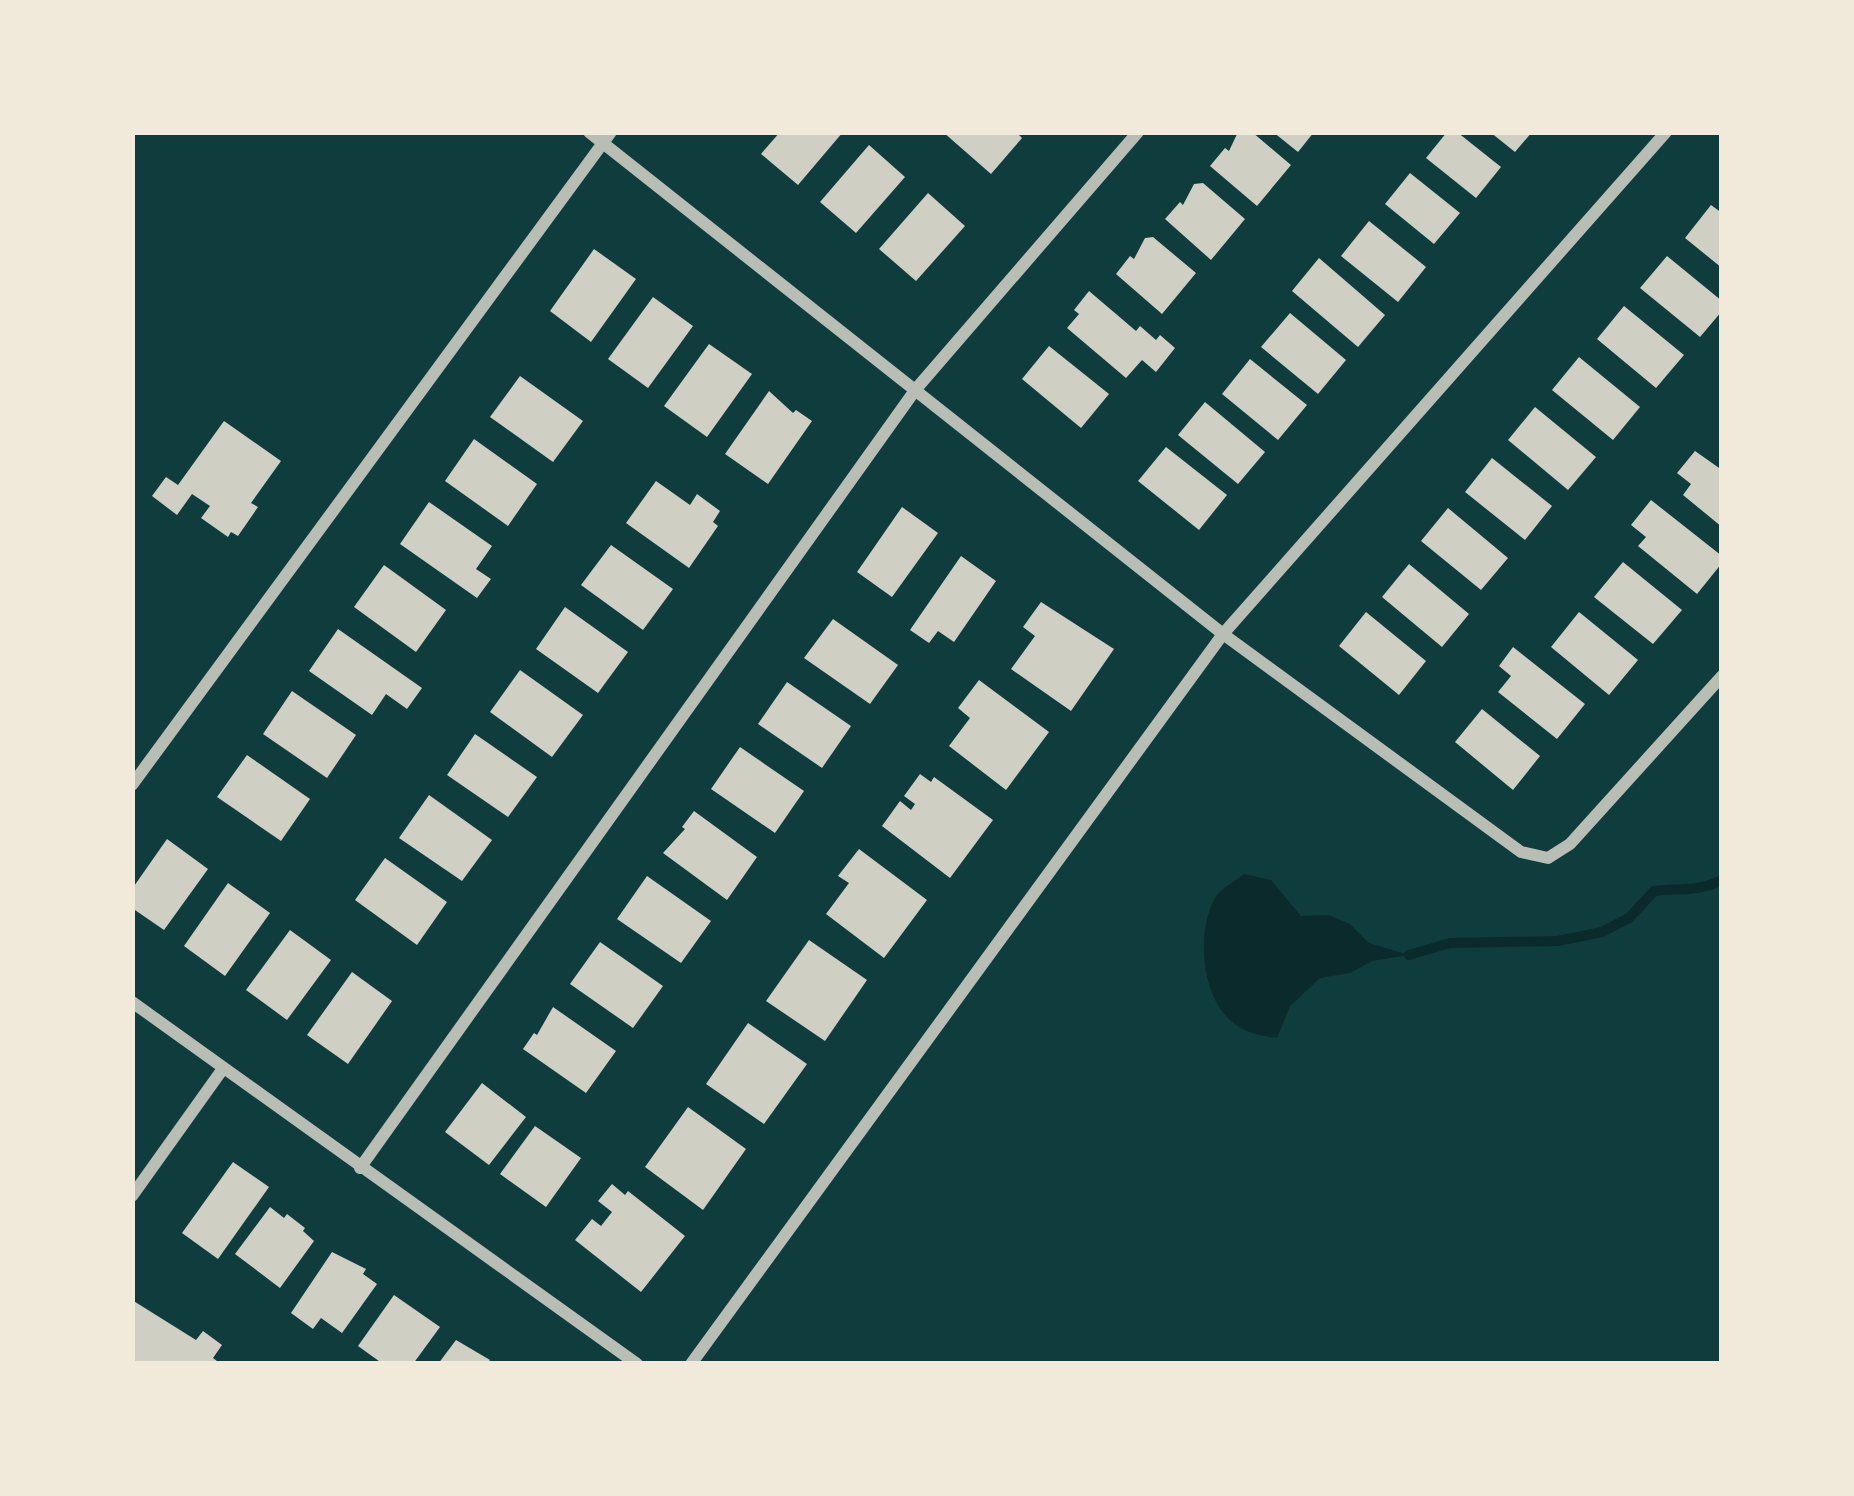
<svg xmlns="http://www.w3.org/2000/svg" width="1854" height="1496" viewBox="0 0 1854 1496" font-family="Rubik,sans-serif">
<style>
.water{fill:#0a2a2b}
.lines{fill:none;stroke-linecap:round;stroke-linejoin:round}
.stream{stroke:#0a2a2b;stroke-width:10}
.building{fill:#cfcfc3}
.minor{stroke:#b8beb3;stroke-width:12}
</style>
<rect width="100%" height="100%" fill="#0f3d3e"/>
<path class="water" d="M1244,874L1271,880L1301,916L1329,915L1350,924L1369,943L1409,955L1372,961L1350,973L1320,978L1290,1006L1277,1038C1258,1036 1239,1031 1226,1016C1201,989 1197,930 1215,898C1220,889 1235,881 1244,874Z"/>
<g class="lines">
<path class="stream" d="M1409,955L1450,943L1558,941L1602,932L1629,918L1654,891C1679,888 1699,892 1722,880"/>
</g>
<g class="building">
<path d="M780,132H843L798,185L761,154Z"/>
<path d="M943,132H1016L1022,138L991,174Z"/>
<path d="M1238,132H1252L1291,165L1257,206L1210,166L1225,148L1229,151Z"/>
<path d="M1273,132H1314L1298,152Z"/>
<path d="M1447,132H1457L1501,167L1476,198L1426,158Z"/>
<path d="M1490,132H1532L1515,152Z"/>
<path d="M869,145L905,177L856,233L820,202Z"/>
<path d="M1410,173L1460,213L1434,244L1385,204Z"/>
<path d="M1203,183L1245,219L1211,260L1165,219L1180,202L1183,205L1194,184Z"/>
<path d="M928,193L965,226L916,281L879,249Z"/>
<path d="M1711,205L1722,213V268L1685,238Z"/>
<path d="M1369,221L1426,267L1398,302L1341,256Z"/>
<path d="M1153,237L1196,273L1162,314L1116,274L1130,256L1134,259L1145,238Z"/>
<path d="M594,249L636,279L591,342L550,311Z"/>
<path d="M1667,256L1722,301V311L1700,337L1640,288Z"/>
<path d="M1319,258L1385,315L1358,347L1292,291Z"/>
<path d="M1089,291L1136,331L1140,326L1156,340L1160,335L1175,348L1156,372L1142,360L1126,378L1067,328L1079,314L1074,310Z"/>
<path d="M653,297L693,326L648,388L608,359Z"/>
<path d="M1624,306L1684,355L1656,388L1597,339Z"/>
<path d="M1290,313L1346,360L1318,394L1261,347Z"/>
<path d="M709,344L752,374L707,437L664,406Z"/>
<path d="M1049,346L1109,394L1081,428L1022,379Z"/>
<path d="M1579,357L1640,407L1613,440L1552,390Z"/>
<path d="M1250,359L1307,405L1278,440L1222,394Z"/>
<path d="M520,376L583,421L553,462L490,417Z"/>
<path d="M769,391L793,413L796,410L812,421L768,484L725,454Z"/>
<path d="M1205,402L1265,452L1238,484L1178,435Z"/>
<path d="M1535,407L1596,457L1568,490L1508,440Z"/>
<path d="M224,421L281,461L251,503L258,507L238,536L231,532L228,537L201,518L210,506L192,494L177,515L152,496L166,477L178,485Z"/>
<path d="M474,439L537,484L508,526L445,481Z"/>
<path d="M1166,447L1227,495L1199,530L1138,481Z"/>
<path d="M1695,451L1722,470V527L1683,495L1691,484L1677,473Z"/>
<path d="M1492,458L1552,506L1525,540L1465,492Z"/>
<path d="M656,481L690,505L697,494L720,511L713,522L718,526L689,568L626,523Z"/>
<path d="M1651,500L1722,556V563L1697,594L1638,546L1646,537L1631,525Z"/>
<path d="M429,502L492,546L476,569L491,579L477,598L400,544Z"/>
<path d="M902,507L938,533L892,597L857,572Z"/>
<path d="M1448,508L1508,558L1481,590L1421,541Z"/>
<path d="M611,545L673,589L643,630L581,585Z"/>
<path d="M961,556L996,581L954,642L938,631L929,643L910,630Z"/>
<path d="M1623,562L1682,610L1653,644L1594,597Z"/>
<path d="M1409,564L1469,614L1442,647L1382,597Z"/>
<path d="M384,565L446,610L416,652L354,607Z"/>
<path d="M1041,602L1114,649L1071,711L1011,669L1035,636L1023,627Z"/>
<path d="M565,607L628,652L598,693L536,649Z"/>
<path d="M1366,612L1426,661L1399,695L1339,646Z"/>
<path d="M1579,612L1638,660L1609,695L1551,647Z"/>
<path d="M833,619L898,665L870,704L804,658Z"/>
<path d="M338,629L422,688L407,709L386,694L372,715L309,671Z"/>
<path d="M1513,647L1585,704L1557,739L1498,692L1511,676L1499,666Z"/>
<path d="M520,670L583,715L552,757L490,712Z"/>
<path d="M979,680L1049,732L1006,790L949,746L970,718L958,708Z"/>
<path d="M787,682L851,726L822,768L758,724Z"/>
<path d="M292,691L356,735L327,778L263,734Z"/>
<path d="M1482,709L1540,756L1513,790L1455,742Z"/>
<path d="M475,734L537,777L508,817L447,775Z"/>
<path d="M740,747L804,791L775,833L711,789Z"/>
<path d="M247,755L310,799L281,841L217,797Z"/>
<path d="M920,774L931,782L934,777L993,820L950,878L882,826L900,801L911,810L915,804L904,796Z"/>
<path d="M429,795L492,840L462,881L399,838Z"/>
<path d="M694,811L757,857L727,900L663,853L685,829L682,827Z"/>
<path d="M167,839L208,869L164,930L132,908V889Z"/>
<path d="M859,849L927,900L884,958L826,914L849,883L838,876Z"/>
<path d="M385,858L447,902L417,945L355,900Z"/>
<path d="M647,876L711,921L681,963L617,919Z"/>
<path d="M228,883L270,913L225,976L184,946Z"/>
<path d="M290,930L331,960L287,1020L246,990Z"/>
<path d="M809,940L867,980L825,1041L766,1001Z"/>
<path d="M600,942L663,986L633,1028L570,984Z"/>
<path d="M352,972L392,1001L348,1064L307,1035Z"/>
<path d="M553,1007L616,1051L586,1093L523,1049L534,1033L537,1035Z"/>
<path d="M748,1023L807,1064L764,1124L706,1084Z"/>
<path d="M482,1083L526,1117L489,1165L445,1132Z"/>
<path d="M688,1107L746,1149L703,1210L645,1167Z"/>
<path d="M535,1126L581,1158L546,1207L500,1174Z"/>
<path d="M233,1162L269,1187L218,1259L182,1233Z"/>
<path d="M612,1184L625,1195L628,1191L685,1236L641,1292L575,1240L592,1219L601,1226L612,1212L598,1201Z"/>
<path d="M270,1207L284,1218L287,1214L305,1228L303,1231L314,1241L280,1288L235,1254Z"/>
<path d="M332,1252L366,1269L363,1274L377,1284L342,1333L321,1318L313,1329L291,1313Z"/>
<path d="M394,1295L440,1327L413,1364H383L358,1346Z"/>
<path d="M132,1300L196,1340L203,1331L222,1345L213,1358L221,1364H132Z"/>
<path d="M456,1340L490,1360L487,1364H438Z"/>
</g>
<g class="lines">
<g class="minor">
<path d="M589,132L1223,634L1521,852L1548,858L1570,844L1722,676"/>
<path d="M132,785L611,132"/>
<path d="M132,1002L637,1364"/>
<path d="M360,1168L916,389L1138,132"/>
<path d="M132,1196L222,1070"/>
<path d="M691,1364L1223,634L1666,132"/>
</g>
</g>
<rect width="1854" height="1496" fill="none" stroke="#f1e9da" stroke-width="270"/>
</svg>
